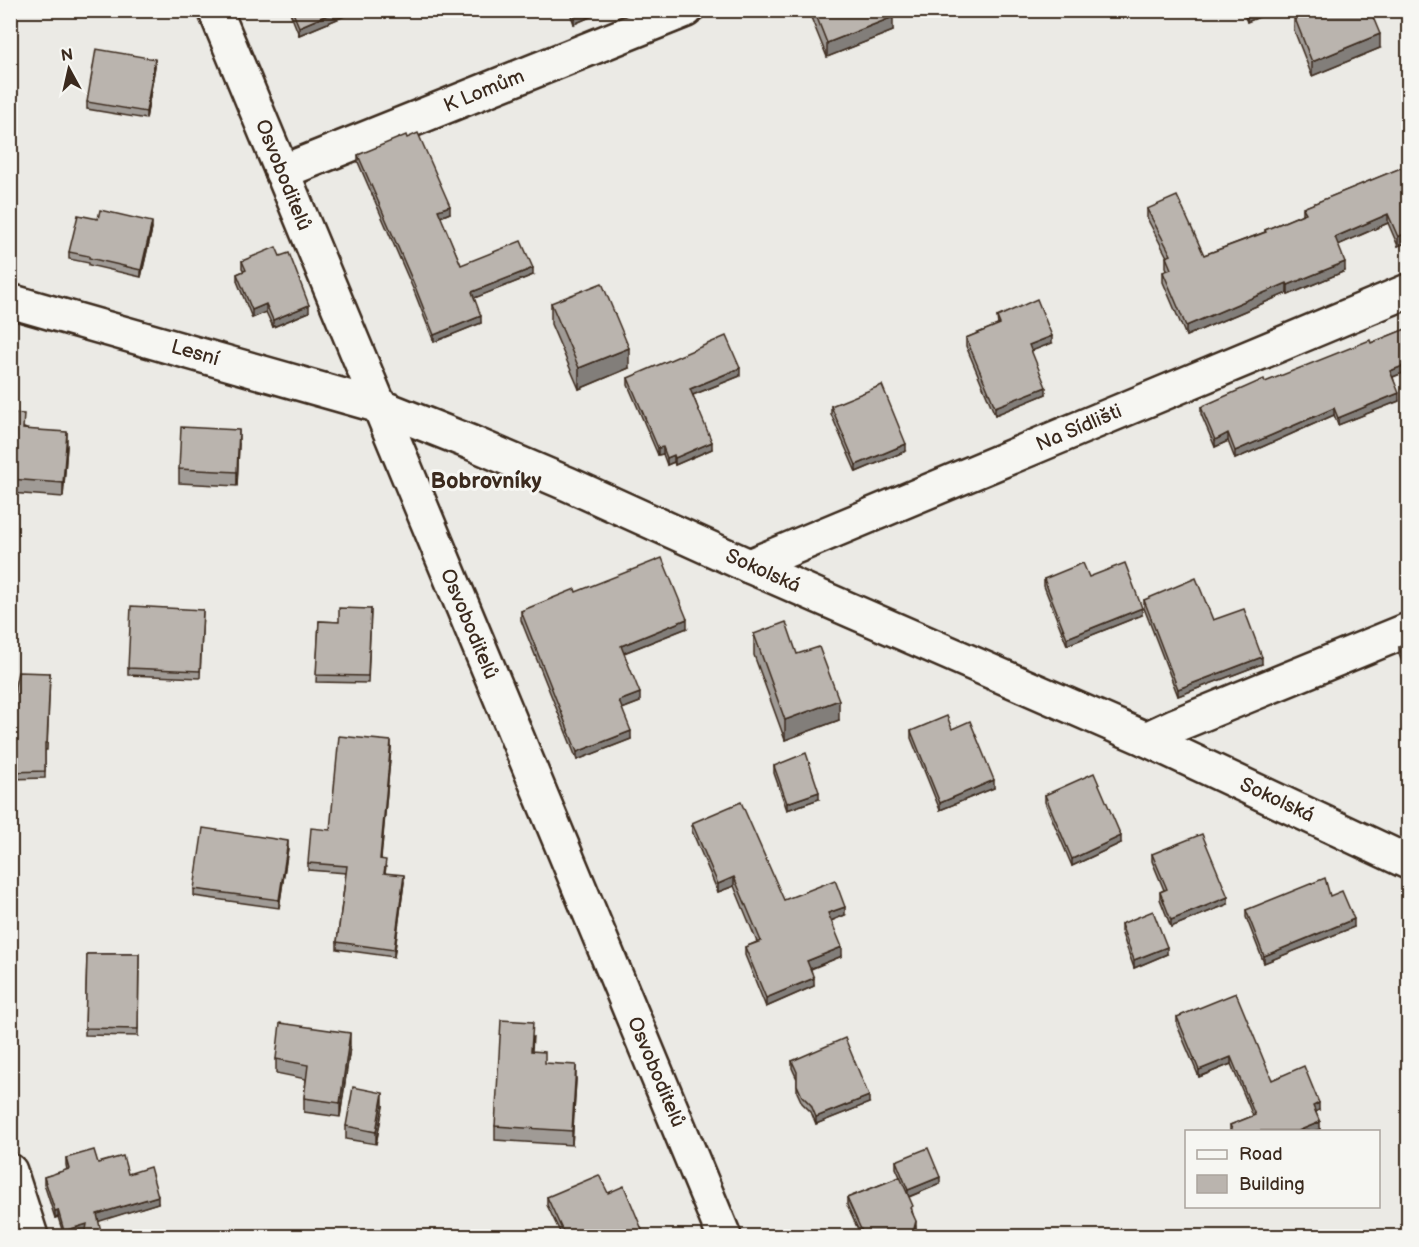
<svg xmlns="http://www.w3.org/2000/svg" width="1419" height="1247" viewBox="0 0 1419 1247" font-family="'Balsamiq Sans',sans-serif">
<style>
.lines{fill:none;stroke-linecap:round;stroke-linejoin:round}
.minor-casing{stroke:#3b2a1e;stroke-width:38}
.minor{stroke:#f6f6f2;stroke-width:33}
.wall{fill:#a09b96;stroke:#3b2a1e;stroke-width:1.5}
.shaded-wall{fill:#827e7a;stroke:#3b2a1e;stroke-width:1.5}
.building{fill:#bab4ae;stroke:#3b2a1e;stroke-width:1.5}
.labels{text-anchor:middle;dominant-baseline:central;stroke-width:6;stroke-linejoin:round;paint-order:stroke}
.street-label{font-size:20px;fill:#3b2a1e;stroke:#f6f6f2}
.quarter-label{font-size:22px;font-weight:bold;fill:#3b2a1e;stroke:#f6f6f2}
</style>
<rect width="100%" height="100%" fill="#ebeae5"/>
<filter id="ink" filterUnits="userSpaceOnUse"><feTurbulence type="fractalNoise" baseFrequency=".0167" numOctaves="2"/><feDisplacementMap in="SourceGraphic" scale="12" xChannelSelector="R" yChannelSelector="G"/><feConvolveMatrix kernelMatrix="1 2 1 2 8 2 1 2 1" color-interpolation-filters="sRGB"/></filter>
<g filter="url(#ink)">
<g class="lines">
<defs>
<g id="minor">
<path d="M215,10L724,1236"/>
<path d="M282,172L686,10"/>
<path d="M10,301L379,406L472,443L568,484L749,566L1146,739L1408,862"/>
<path d="M749,566L1408,291"/>
<path d="M1146,739L1176,725L1408,630"/>
<path d="M10,1171L31,1236"/>
</g>
</defs>
<use href="#minor" class="minor-casing"/>
<use href="#minor" class="minor"/>
</g>
<g class="wall">
<path d="M289,10H347V15L299,35Z"/>
<path d="M569,10H606L574,24Z"/>
<path d="M808,10H890L893,31L827,57Z"/>
<path d="M1242,10H1276L1247,22Z"/>
<path d="M1294,16L1380,48L1312,76L1294,30Z"/>
<path d="M155,66L146,119L87,109V102Z"/>
<path d="M407,138L450,213L440,217L461,265L533,275L474,298L481,323L434,342L414,291L358,162V155Z"/>
<path d="M1408,165V242L1398,246L1388,223L1338,245L1345,271L1288,295L1287,293L1186,336L1163,282V272L1168,271L1166,267V257H1167L1147,218V209L1204,255L1265,232V230L1303,214V208Z"/>
<path d="M98,219L152,229L141,277L89,265V263L69,259V252Z"/>
<path d="M280,256L309,312L273,327L266,312L252,318L237,281V274L244,271L242,268V261Z"/>
<path d="M551,303L629,368L579,389L551,324Z"/>
<path d="M997,317L1052,343L1031,351L1046,394L995,415L966,346V338L998,325Z"/>
<path d="M1408,328V371L1393,377L1399,401L1338,425L1334,415L1235,459L1228,441L1215,447L1201,414V407L1371,343Z"/>
<path d="M740,376L693,395L712,449L675,465L674,462L667,465L663,454L658,455L628,385V378Z"/>
<path d="M831,406L906,451L856,472L831,414Z"/>
<path d="M10,413L24,428L67,446L63,497L10,493Z"/>
<path d="M239,444L237,486L179,483V469Z"/>
<path d="M1089,577L1142,615L1067,645L1044,586V579Z"/>
<path d="M576,592L687,628L624,653L640,702L622,709L631,739L577,760L521,620V611Z"/>
<path d="M1144,600L1213,620L1262,664L1178,696L1144,608Z"/>
<path d="M371,609L368,683L316,682L319,621L339,622Z"/>
<path d="M203,610L200,678L128,675V668Z"/>
<path d="M754,634L797,654L839,720L785,740L754,655Z"/>
<path d="M1408,643V677L1399,654V647Z"/>
<path d="M50,673L47,750H45V778L11,779L15,686Z"/>
<path d="M952,729L994,788L940,810L911,738V731Z"/>
<path d="M391,748L381,859L386,867L385,873L404,882L394,957L337,949V942L346,873L308,870V863L330,830Z"/>
<path d="M774,766L819,799L787,810L774,773Z"/>
<path d="M1045,795L1121,843L1072,866L1045,802Z"/>
<path d="M692,823L784,900L845,915L831,921L842,956L811,969L814,986L766,1007L745,955V947L757,942L734,886L718,892L692,831Z"/>
<path d="M288,848L279,908L194,896V889Z"/>
<path d="M1152,854L1228,904L1171,927L1160,899V892L1164,890L1152,861Z"/>
<path d="M1330,896L1354,927L1264,963L1246,917V910Z"/>
<path d="M1121,924L1167,954L1134,968L1121,931Z"/>
<path d="M87,954H139L138,1036L85,1035Z"/>
<path d="M1177,1017L1319,1110L1316,1112L1320,1129L1314,1131H1230V1125L1253,1116L1231,1064L1199,1077L1177,1025Z"/>
<path d="M533,1036L532,1051L545,1063L576,1079L572,1145L495,1140V1126Z"/>
<path d="M350,1047L340,1117L304,1112V1098L306,1079L276,1073V1059Z"/>
<path d="M792,1061L869,1103L816,1124L811,1112L802,1103L797,1092V1079L792,1068Z"/>
<path d="M383,1106L376,1144L346,1139V1126Z"/>
<path d="M66,1158L98,1163L128,1174L158,1203L98,1221L86,1232L70,1236H64L58,1217L55,1218L44,1184V1177L67,1170L66,1165Z"/>
<path d="M896,1161L940,1184L909,1197L916,1228L914,1236H861L847,1205V1198L900,1177L896,1168Z"/>
<path d="M608,1193L643,1236H562L547,1205V1197Z"/>
</g>
<g class="shaded-wall">
<path d="M339,10H347V15L299,35V27Z"/>
<path d="M589,10H606L574,24V16Z"/>
<path d="M1258,10H1276L1247,22V15Z"/>
<path d="M893,17V31L827,57V43Z"/>
<path d="M1380,34V48L1312,76V62Z"/>
<path d="M155,59V66L146,119V112Z"/>
<path d="M450,206V213L438,218V210Z"/>
<path d="M1388,214V223L1335,246V237Z"/>
<path d="M152,222V229L141,277V270Z"/>
<path d="M1408,232V242L1398,246V237Z"/>
<path d="M1345,262V271L1288,295V285Z"/>
<path d="M533,268V275L472,299V292Z"/>
<path d="M1287,283V293L1186,336V326Z"/>
<path d="M266,304V312L252,318V310Z"/>
<path d="M309,305V312L273,327V320Z"/>
<path d="M481,316V323L434,342V335Z"/>
<path d="M1052,336V343L1029,352V345Z"/>
<path d="M629,348V368L579,389V368Z"/>
<path d="M1408,364V371L1390,378V371Z"/>
<path d="M740,368V376L690,396V389Z"/>
<path d="M1046,387V394L995,415V407Z"/>
<path d="M1399,393V401L1338,425V418Z"/>
<path d="M1334,408V415L1235,459V451Z"/>
<path d="M239,430V444L237,486V472Z"/>
<path d="M67,432V446L63,497V483Z"/>
<path d="M1228,433V441L1215,447V440Z"/>
<path d="M712,442V449L675,465V458Z"/>
<path d="M906,444V451L856,472V465Z"/>
<path d="M663,447V454L658,455V448Z"/>
<path d="M674,455V462L667,465V458Z"/>
<path d="M1142,608V615L1067,645V638Z"/>
<path d="M687,619V628L621,654V646Z"/>
<path d="M1262,657V664L1178,696V689Z"/>
<path d="M640,693V702L619,710V701Z"/>
<path d="M839,700V720L785,740V720Z"/>
<path d="M631,731V739L577,760V752Z"/>
<path d="M391,741V748L380,866V859Z"/>
<path d="M994,780V788L940,810V803Z"/>
<path d="M819,792V799L787,810V803Z"/>
<path d="M1121,836V843L1072,866V859Z"/>
<path d="M288,841V848L279,908V900Z"/>
<path d="M404,875V882L394,957V950Z"/>
<path d="M734,877V886L718,892V884Z"/>
<path d="M14,878V885L10,886V879Z"/>
<path d="M1228,897V904L1171,927V920Z"/>
<path d="M845,907V915L828,922V913Z"/>
<path d="M1354,919V927L1264,963V956Z"/>
<path d="M842,947V956L807,970V961Z"/>
<path d="M1167,947V954L1134,968V960Z"/>
<path d="M814,978V986L766,1007V998Z"/>
<path d="M350,1033V1047L340,1117V1103Z"/>
<path d="M1231,1057V1064L1199,1077V1070Z"/>
<path d="M576,1065V1079L572,1145V1131Z"/>
<path d="M383,1093V1106L376,1144V1132Z"/>
<path d="M869,1096V1103L816,1124V1117Z"/>
<path d="M1319,1103V1110L1313,1113V1106Z"/>
<path d="M1320,1122V1129L1314,1131H1298Z"/>
<path d="M940,1177V1184L908,1197V1190Z"/>
<path d="M158,1196V1203L97,1222V1214Z"/>
<path d="M58,1210V1217L55,1218V1211Z"/>
<path d="M916,1221V1228L914,1236H912Z"/>
<path d="M87,1224V1232L70,1236H64V1231Z"/>
<path d="M643,1232V1236H632Z"/>
</g>
<g class="building">
<path d="M292,10H339L299,27Z"/>
<path d="M572,10H589L574,16Z"/>
<path d="M814,10H890L893,17L827,43Z"/>
<path d="M1245,10H1258L1247,15Z"/>
<path d="M1309,10H1370L1380,34L1312,62L1294,16Z"/>
<path d="M96,49L155,59L146,112L87,102Z"/>
<path d="M418,133L450,206L438,210L461,265L521,241L533,268L472,292L481,316L434,335L414,284L358,155L406,135L407,138Z"/>
<path d="M1408,165V232L1398,237L1388,214L1335,237L1345,262L1288,285L1287,283L1186,326L1163,272L1171,269L1166,257L1171,255L1147,209L1177,196L1204,255L1266,232L1265,230L1306,213L1303,208Z"/>
<path d="M100,210L152,222L141,270L89,258V256L69,252L78,215L98,219Z"/>
<path d="M276,247L280,256L289,253L309,305L273,320L266,304L252,310L237,274L246,270L242,261Z"/>
<path d="M602,283L629,348L579,368L551,303Z"/>
<path d="M1037,299L1052,336L1029,345L1046,387L995,407L966,338L1000,324L997,317Z"/>
<path d="M1408,328V364L1390,371L1399,393L1338,418L1334,408L1235,451L1228,433L1215,440L1201,407L1264,379L1265,382L1370,340L1371,343Z"/>
<path d="M726,336L740,368L690,389L712,442L675,458L674,455L667,458L663,447L658,448L628,378Z"/>
<path d="M882,385L906,444L856,465L831,406Z"/>
<path d="M10,413L24,414L23,429L67,432L63,483L10,479Z"/>
<path d="M181,427L239,430L237,472L179,469Z"/>
<path d="M662,558L687,619L621,646L640,693L619,701L631,731L577,752L521,611L575,589L576,592Z"/>
<path d="M1083,563L1089,577L1125,563L1142,608L1067,638L1044,579Z"/>
<path d="M1196,578L1213,620L1244,609L1262,657L1178,689L1144,600Z"/>
<path d="M131,606L203,610L200,671L128,668Z"/>
<path d="M339,608L371,609L368,676L316,675L319,621L339,622Z"/>
<path d="M786,622L797,654L819,647L839,700L785,720L754,634Z"/>
<path d="M1408,643V670L1399,647Z"/>
<path d="M18,672L50,673L47,743H45V771L11,772L15,686Z"/>
<path d="M947,716L952,729L970,721L994,780L940,803L911,731Z"/>
<path d="M339,736L391,741L380,859L386,860L384,873L404,875L394,950L337,942L347,866L308,863L311,828L330,830Z"/>
<path d="M806,753L819,792L787,803L774,766Z"/>
<path d="M1094,773L1121,836L1072,859L1045,795Z"/>
<path d="M741,802L784,900L835,880L845,907L828,913L842,947L807,961L814,978L766,998L745,947L761,941L734,877L718,884L692,823Z"/>
<path d="M203,828L288,841L279,900L194,889Z"/>
<path d="M1202,834L1228,897L1171,920L1160,892L1167,889L1152,854Z"/>
<path d="M10,863L14,878L10,879Z"/>
<path d="M1325,878L1330,896L1342,891L1354,919L1264,956L1246,910Z"/>
<path d="M1153,911L1167,947L1134,960L1121,924Z"/>
<path d="M87,954H139L138,1029L85,1028Z"/>
<path d="M1236,993L1272,1080L1304,1066L1319,1103L1313,1106L1320,1122L1298,1131H1233L1230,1125L1255,1115L1231,1057L1199,1070L1177,1017Z"/>
<path d="M501,1020L533,1022L531,1051L545,1052V1063L576,1065L572,1131L495,1126Z"/>
<path d="M280,1023L350,1033L340,1103L304,1098L308,1065L276,1059Z"/>
<path d="M845,1038L869,1096L816,1117L811,1105L802,1096L797,1085V1072L792,1061Z"/>
<path d="M353,1087L383,1093L376,1132L346,1126Z"/>
<path d="M928,1148L940,1177L908,1190L896,1161Z"/>
<path d="M94,1150L98,1163L123,1156L128,1174L150,1167L158,1196L97,1214L102,1236H85L87,1224L64,1231L58,1210L55,1211L44,1177L69,1169L66,1158Z"/>
<path d="M599,1175L608,1193L624,1186L643,1232L632,1236H575L574,1235L571,1236H565L547,1197Z"/>
<path d="M900,1177L913,1206L910,1208L916,1221L912,1236H864L847,1198Z"/>
</g>
</g>
<g class="labels">
<g class="street-label">
<text transform="translate(484 91) rotate(-22)">K Lomům</text>
<text transform="translate(283 175) rotate(68)">Osvoboditelů</text>
<text transform="translate(195 353) rotate(16)">Lesní</text>
<text transform="translate(1079 428) rotate(-23)">Na Sídlišti</text>
<text transform="translate(763 571) rotate(24)">Sokolská</text>
<text transform="translate(469 624) rotate(67)">Osvoboditelů</text>
<text transform="translate(1277 800) rotate(25)">Sokolská</text>
<text transform="translate(656 1072) rotate(67)">Osvoboditelů</text>
</g>
<g class="quarter-label">
<text x="486" y="481">Bobrovníky</text>
</g>
</g>
<rect width="1419" height="1247" fill="none" stroke="#f6f6f2" stroke-width="36"/>
<rect x="18" y="18" width="1383" height="1211" fill="none" stroke="#3b2a1e" stroke-width="2" filter="url(#ink)"/>
<rect x="1185" y="1130" width="195" height="78" fill="#f6f6f2" stroke="#aba49d" stroke-width="1.5"/>
<rect x="1197" y="1150" width="30" height="9" fill="#f6f6f2" stroke="#aba49d" stroke-width="1.5"/>
<text x="1239" y="1160" font-size="18" fill="#3b2a1e">Road</text>
<rect x="1197" y="1175" width="30" height="18" fill="#bab4ae" stroke="#aba49d" stroke-width="1.5"/>
<text x="1239" y="1190" font-size="18" fill="#3b2a1e">Building</text>
<g transform="translate(69 69) rotate(352)" stroke="#f6f6f2" stroke-width="4.5" paint-order="stroke">
<path d="M0-4.5L10 22L0 15L-10 22Z" fill="#3b2a1e"/>
<text y="-9" font-size="16" font-weight="bold" text-anchor="middle" fill="#3b2a1e">N</text>
</g>
</svg>
